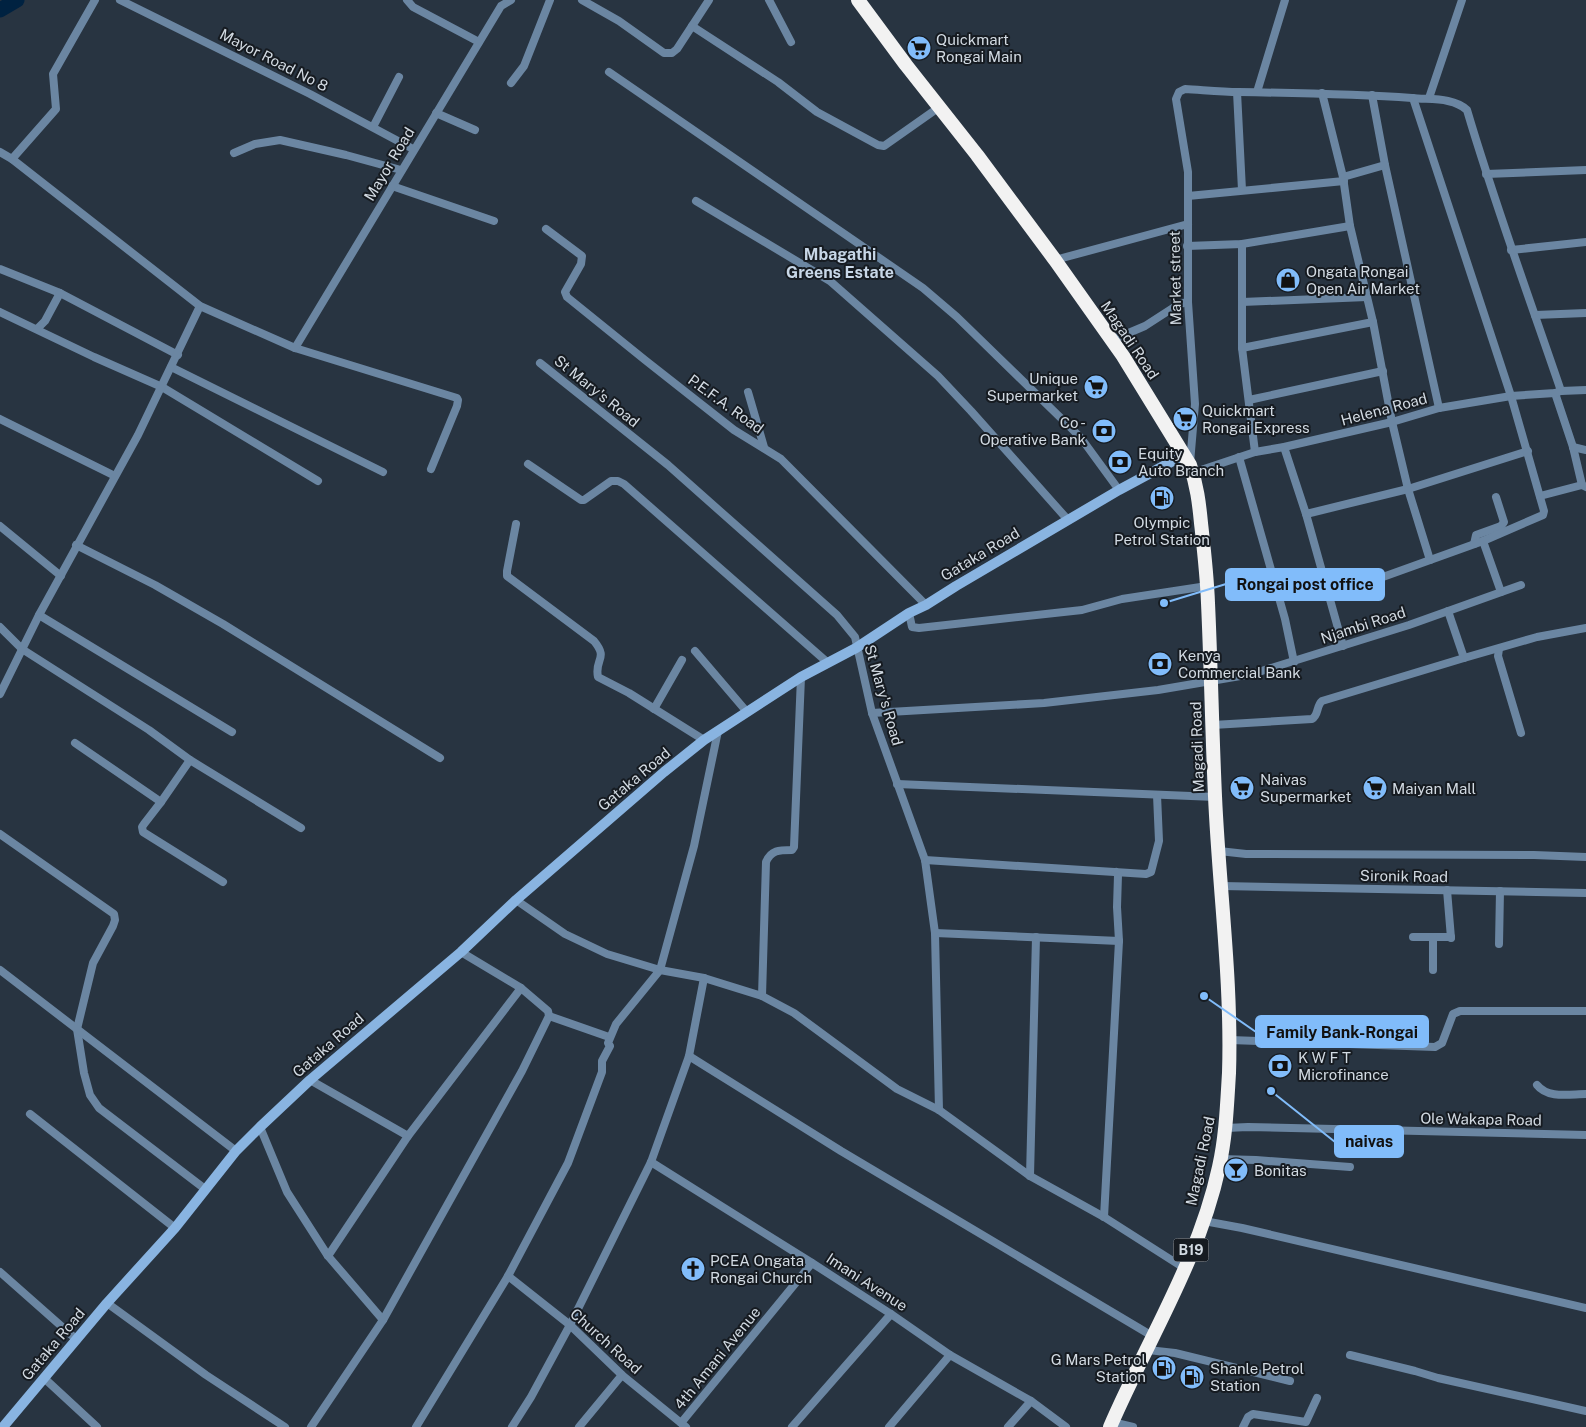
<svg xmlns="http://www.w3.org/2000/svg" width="1586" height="1427" viewBox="0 0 1586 1427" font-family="'Public Sans',sans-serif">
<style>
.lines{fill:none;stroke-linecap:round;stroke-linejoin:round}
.river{stroke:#002241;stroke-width:15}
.street{stroke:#6b86a2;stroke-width:8}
.secondary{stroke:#89b4e1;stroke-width:10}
.highway{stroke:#f2f2f2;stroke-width:14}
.labels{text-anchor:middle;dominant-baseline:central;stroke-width:4;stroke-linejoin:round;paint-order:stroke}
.shield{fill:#161b21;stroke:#9aa1a8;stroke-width:1}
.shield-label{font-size:14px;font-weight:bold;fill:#d2dae2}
.poi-label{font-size:15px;fill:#d2dae2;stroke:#161b21;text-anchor:start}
.street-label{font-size:15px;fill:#d2dae2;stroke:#161b21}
.neighbourhood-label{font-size:16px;font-weight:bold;fill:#c8d7e7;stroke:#161b21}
.leader{fill:none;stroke:#81bcfa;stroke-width:2}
.callout-dot{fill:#81bcfa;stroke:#161b21;stroke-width:2}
.callout{fill:#81bcfa;stroke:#81bcfa;stroke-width:2}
.callout-label{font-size:16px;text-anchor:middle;font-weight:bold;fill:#111}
</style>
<rect width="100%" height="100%" fill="#283441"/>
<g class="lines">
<path class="river" d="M0,10L17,0"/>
<g class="street">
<path d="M120,0L310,94L413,149"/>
<path d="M407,0L413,7L479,42"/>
<path d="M582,0L619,21L664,53H672L677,49L709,0"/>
<path d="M769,0L791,42"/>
<path d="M692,26L778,82L817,112L878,145L884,146L938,108"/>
<path d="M609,72L923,288L957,317L1067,424L1081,438L1119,490"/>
<path d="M511,83L524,66L550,0"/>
<path d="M1237,92L1242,190"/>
<path d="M1257,92L1285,0"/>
<path d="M1322,93L1343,177L1350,226L1373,322L1392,422L1408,489L1430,560"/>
<path d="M1372,95L1385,165L1439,408"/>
<path d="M1429,98L1462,0"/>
<path d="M436,113L475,130"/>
<path d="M373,127L399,77"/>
<path d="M0,152L12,159L200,306L295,348L457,398L458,400L457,406L431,469"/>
<path d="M234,153L255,144L280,140L346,155L401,170"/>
<path d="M12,159L56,109L53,74L95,0"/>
<path d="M1486,174L1586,170"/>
<path d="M1343,177L1385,165"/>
<path d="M392,186L494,221"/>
<path d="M1188,196L1344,181"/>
<path d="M696,201L830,281L938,376L971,411L1068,520"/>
<path d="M546,229L582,256L581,264L565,292L567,297L645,360L734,430L781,459L926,605"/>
<path d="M1242,244V348L1255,452"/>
<path d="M1187,246L1242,244L1350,226"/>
<path d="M1511,250L1586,242"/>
<path d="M1055,260L1188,224"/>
<path d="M0,269L60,293L178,355"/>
<path d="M1242,302L1367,297"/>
<path d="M0,312L94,357L162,387L318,481"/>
<path d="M1535,315L1586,313"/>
<path d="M37,329L45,321L60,293"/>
<path d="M1112,340L1145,326L1179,304L1188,302"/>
<path d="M295,348L501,6L511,0"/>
<path d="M1242,348L1373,322"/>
<path d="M540,363L668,465L837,615L855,637L872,713L925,860L935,933L939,1110"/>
<path d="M171,367L383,472"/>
<path d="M748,392L764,447"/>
<path d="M1555,393L1573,447L1582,485L1586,487"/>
<path d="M1249,400L1383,371"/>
<path d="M0,419L115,476"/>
<path d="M1284,447L1306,514L1343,646"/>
<path d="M1573,447L1586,450"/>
<path d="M1239,457L1285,619L1294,662"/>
<path d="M1190,463L1195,404L1188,302V172L1176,99L1179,92L1185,89C1203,90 1221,92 1239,92C1297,93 1354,94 1412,98C1430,100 1453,97 1467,110C1495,205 1529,297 1561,391"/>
<path d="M528,464L581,500H584L611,481H618L624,484L827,662"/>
<path d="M1192,473L1255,452L1284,447L1392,422L1439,408L1511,396L1555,393L1561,391L1586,390"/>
<path d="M1540,496L1582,485"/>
<path d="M1306,514L1408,489L1528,451"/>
<path d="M516,524L507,571V576L594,641C609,659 594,659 598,677L629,693L704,740"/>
<path d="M0,526L61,576"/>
<path d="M1483,541L1501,592"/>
<path d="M1474,544L1476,535L1501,526L1504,522L1496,497"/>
<path d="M76,545L155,585L223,624L440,758"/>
<path d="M1330,596L1483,541L1543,515L1544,511L1511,396L1413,98"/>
<path d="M1448,611L1464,658"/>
<path d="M909,613L912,627L919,628L1082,610L1122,599L1207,586"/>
<path d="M39,615L232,732"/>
<path d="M0,627L22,649L149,730L190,760L301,828"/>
<path d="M1499,649L1498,656L1521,733"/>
<path d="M695,651L747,712"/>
<path d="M0,694L39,615L138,435L200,306"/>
<path d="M654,709L682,660"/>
<path d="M872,713L1044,703L1158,690L1252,674L1409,625L1521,585"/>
<path d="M1213,725L1312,719C1319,715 1316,706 1322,701L1464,658L1537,637L1586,628"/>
<path d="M75,743L161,802L190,760"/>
<path d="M897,784L1215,797"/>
<path d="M161,802L144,824L142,827L143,832L223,882"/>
<path d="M0,834L114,914L115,920L113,926L93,963L77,1029L84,1073L90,1095L99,1108L205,1189"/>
<path d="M1219,851L1246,854L1534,855L1586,857"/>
<path d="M925,860L1146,874L1151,872L1159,841L1157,795"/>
<path d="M1222,886L1586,893"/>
<path d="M1447,890L1451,938"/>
<path d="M516,900L565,934L607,954L660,970L704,978L762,996L794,1013L897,1089L939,1110L1030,1176L1104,1217L1184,1268"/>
<path d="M935,933L1119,941"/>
<path d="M1413,937H1451"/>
<path d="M1433,937V970"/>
<path d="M1499,944L1500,891"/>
<path d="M0,970L236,1151"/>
<path d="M762,996L766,862C771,850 779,850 792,850L794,847L801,677"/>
<path d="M549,1016L609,1037"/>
<path d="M1230,1040L1435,1047L1442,1043L1453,1014L1460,1011H1586"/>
<path d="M689,1056L841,1151L1154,1337"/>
<path d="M310,1080L408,1136"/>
<path d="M1537,1085C1548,1099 1570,1094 1586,1094"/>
<path d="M30,1114L175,1228"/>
<path d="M260,1127L287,1192L328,1256L383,1320"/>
<path d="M1226,1128L1248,1127L1586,1135"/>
<path d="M1220,1159L1256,1160L1350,1167"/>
<path d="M651,1162L812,1263L891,1314L950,1355L1031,1401L1066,1427"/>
<path d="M1030,1176L1036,937"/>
<path d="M1104,1217L1119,941L1117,907L1118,875L1116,872"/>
<path d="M1204,1221L1242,1228L1586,1308"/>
<path d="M328,1256L408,1136L521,988"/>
<path d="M0,1272L77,1340"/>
<path d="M508,1276L570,1325L622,1375L686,1427"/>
<path d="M107,1303L206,1375L285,1427"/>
<path d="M1148,1350L1175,1353L1290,1381"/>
<path d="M1350,1355L1415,1371L1438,1378L1586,1411"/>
<path d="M44,1378L97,1427"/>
<path d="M1112,1422L1133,1427"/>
<path d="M681,1423L812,1263"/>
<path d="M311,1427L383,1320L522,1071L549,1016L548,1011L521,988L461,952"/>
<path d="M416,1427L508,1276L568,1163L602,1072V1061L610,1046L608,1043L616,1024L660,970L694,846L718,731"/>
<path d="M512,1427L531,1397L570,1325L651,1162L689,1056L704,978"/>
<path d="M579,1427L622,1375"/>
<path d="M792,1427L891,1314"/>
<path d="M889,1427L950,1355"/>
<path d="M1008,1427L1031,1401"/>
<path d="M1243,1427L1248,1417L1253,1414L1306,1422L1317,1398"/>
</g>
<path class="secondary" d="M3,1427L107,1303L175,1228L236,1151L260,1127L310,1080L461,952L516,900L664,772L704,740L801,677L856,648L909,613L926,605L956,586L1119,490L1184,455"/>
<path class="highway" d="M858,0L906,65L977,155L1055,260L1123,356L1190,465C1197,486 1199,502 1201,523C1204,550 1207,576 1208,603C1211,667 1212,731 1215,796C1219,888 1232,981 1229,1073C1227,1105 1226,1136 1219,1167C1199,1260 1147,1341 1110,1427"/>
</g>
<defs>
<symbol id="supermarket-disc" viewBox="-11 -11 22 22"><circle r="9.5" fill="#81bcfa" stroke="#161b21"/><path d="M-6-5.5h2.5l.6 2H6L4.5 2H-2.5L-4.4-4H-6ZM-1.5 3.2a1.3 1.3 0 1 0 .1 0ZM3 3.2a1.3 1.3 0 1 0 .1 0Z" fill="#111"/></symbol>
<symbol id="shop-disc" viewBox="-11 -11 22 22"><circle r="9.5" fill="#81bcfa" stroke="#161b21"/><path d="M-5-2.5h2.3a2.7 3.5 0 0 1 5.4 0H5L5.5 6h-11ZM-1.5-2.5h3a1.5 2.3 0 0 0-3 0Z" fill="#111"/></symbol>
<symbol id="bank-disc" viewBox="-11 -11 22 22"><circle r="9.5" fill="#81bcfa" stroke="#161b21"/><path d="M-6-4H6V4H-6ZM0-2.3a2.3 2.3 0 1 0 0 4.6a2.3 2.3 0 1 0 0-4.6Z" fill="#111"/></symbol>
<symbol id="fuel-disc" viewBox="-11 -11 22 22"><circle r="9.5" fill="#81bcfa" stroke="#161b21"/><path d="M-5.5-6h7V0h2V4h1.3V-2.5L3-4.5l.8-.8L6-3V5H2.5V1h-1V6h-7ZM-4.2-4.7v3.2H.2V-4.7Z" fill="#111"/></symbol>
<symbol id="bar-disc" viewBox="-11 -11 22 22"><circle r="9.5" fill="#81bcfa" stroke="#161b21"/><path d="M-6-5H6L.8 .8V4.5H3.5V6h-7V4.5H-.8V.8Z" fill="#111"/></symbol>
<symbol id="church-disc" viewBox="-11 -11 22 22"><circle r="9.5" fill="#81bcfa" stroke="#161b21"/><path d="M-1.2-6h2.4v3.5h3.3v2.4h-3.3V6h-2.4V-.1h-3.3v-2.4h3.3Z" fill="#111"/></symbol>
</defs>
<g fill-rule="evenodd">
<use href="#supermarket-disc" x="905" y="34" width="28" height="28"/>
<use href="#shop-disc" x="1274" y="266" width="28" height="28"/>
<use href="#supermarket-disc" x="1082" y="373" width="28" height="28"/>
<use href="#supermarket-disc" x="1171" y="405" width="28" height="28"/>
<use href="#bank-disc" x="1090" y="417" width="28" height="28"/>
<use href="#bank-disc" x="1106" y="448" width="28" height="28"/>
<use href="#fuel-disc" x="1148" y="484" width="28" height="28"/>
<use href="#bank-disc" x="1146" y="650" width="28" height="28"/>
<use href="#supermarket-disc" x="1228" y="774" width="28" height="28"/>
<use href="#supermarket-disc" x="1361" y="774" width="28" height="28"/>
<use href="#bank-disc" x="1266" y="1052" width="28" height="28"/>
<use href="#bar-disc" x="1222" y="1156" width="28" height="28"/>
<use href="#church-disc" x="679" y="1255" width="28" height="28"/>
<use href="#fuel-disc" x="1150" y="1354" width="28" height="28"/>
<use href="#fuel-disc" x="1178" y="1363" width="28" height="28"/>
</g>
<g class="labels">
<rect class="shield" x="1173.5" y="1238.5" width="35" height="23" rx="4"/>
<g class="shield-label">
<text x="1191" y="1250">B19</text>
</g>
<g class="poi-label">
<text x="936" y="39">Quickmart<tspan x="936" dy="17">Rongai Main</tspan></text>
<text x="1306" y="271">Ongata Rongai<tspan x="1306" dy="17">Open Air Market</tspan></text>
<text x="1078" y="378" text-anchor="end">Unique<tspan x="1078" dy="17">Supermarket</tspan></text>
<text x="1202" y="410">Quickmart<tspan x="1202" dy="17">Rongai Express</tspan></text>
<text x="1086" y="422" text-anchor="end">Co -<tspan x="1086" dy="17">Operative Bank</tspan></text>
<text x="1138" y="453">Equity<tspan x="1138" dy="17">Auto Branch</tspan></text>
<text x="1162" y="522" text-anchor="middle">Olympic<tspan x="1162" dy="17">Petrol Station</tspan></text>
<text x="1178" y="655">Kenya<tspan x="1178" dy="17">Commercial Bank</tspan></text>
<text x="1260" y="779">Naivas<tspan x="1260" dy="17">Supermarket</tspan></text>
<text x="1392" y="788">Maiyan Mall</text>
<text x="1298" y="1057">K W F T<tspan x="1298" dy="17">Microfinance</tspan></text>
<text x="1254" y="1170">Bonitas</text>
<text x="710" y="1260">PCEA Ongata<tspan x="710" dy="17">Rongai Church</tspan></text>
<text x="1146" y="1359" text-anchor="end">G Mars Petrol<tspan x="1146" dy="17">Station</tspan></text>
<text x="1210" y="1368">Shanle Petrol<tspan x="1210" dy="17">Station</tspan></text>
</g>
<g class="street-label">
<text transform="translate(274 60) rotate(27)">Mayor Road No 8</text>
<text transform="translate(389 164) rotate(-59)">Mayor Road</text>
<text transform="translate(1175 278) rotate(-91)">Market street</text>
<text transform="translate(1130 340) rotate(56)">Magadi Road</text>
<text transform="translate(597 391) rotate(39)">St Mary's Road</text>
<text transform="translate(726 404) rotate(36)">P.E.F.A. Road</text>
<text transform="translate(1384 409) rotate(-15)">Helena Road</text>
<text transform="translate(980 554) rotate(-31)">Gataka Road</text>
<text transform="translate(1363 625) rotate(-18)">Njambi Road</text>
<text transform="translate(884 695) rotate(74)">St Mary's Road</text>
<text transform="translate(1197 747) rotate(-92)">Magadi Road</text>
<text transform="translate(634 779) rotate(-40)">Gataka Road</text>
<text transform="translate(1404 876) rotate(1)">Sironik Road</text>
<text transform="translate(328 1045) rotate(-41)">Gataka Road</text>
<text transform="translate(1481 1119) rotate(1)">Ole Wakapa Road</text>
<text transform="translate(1200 1161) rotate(-78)">Magadi Road</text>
<text transform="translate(867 1282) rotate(33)">Imani Avenue</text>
<text transform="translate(606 1341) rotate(42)">Church Road</text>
<text transform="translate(53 1344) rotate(-50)">Gataka Road</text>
<text transform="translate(717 1358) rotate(-51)">4th Amani Avenue</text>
</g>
<g class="neighbourhood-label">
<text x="840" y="254">Mbagathi<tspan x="840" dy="18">Greens Estate</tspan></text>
</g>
</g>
<path class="leader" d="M1164 603L1226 584M1204 996L1256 1032M1271 1091L1335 1142"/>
<g class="callout-dot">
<circle cx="1164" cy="603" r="5"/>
<circle cx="1204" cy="996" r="5"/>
<circle cx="1271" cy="1091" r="5"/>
</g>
<g class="callout">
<rect x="1226" y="569" width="158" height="31" rx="5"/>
<rect x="1256" y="1016" width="172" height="31" rx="5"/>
<rect x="1335" y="1126" width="68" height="31" rx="5"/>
</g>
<g class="callout-label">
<text x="1305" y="590">Rongai post office</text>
<text x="1342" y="1038">Family Bank-Rongai</text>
<text x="1369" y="1147">naivas</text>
</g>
</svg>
